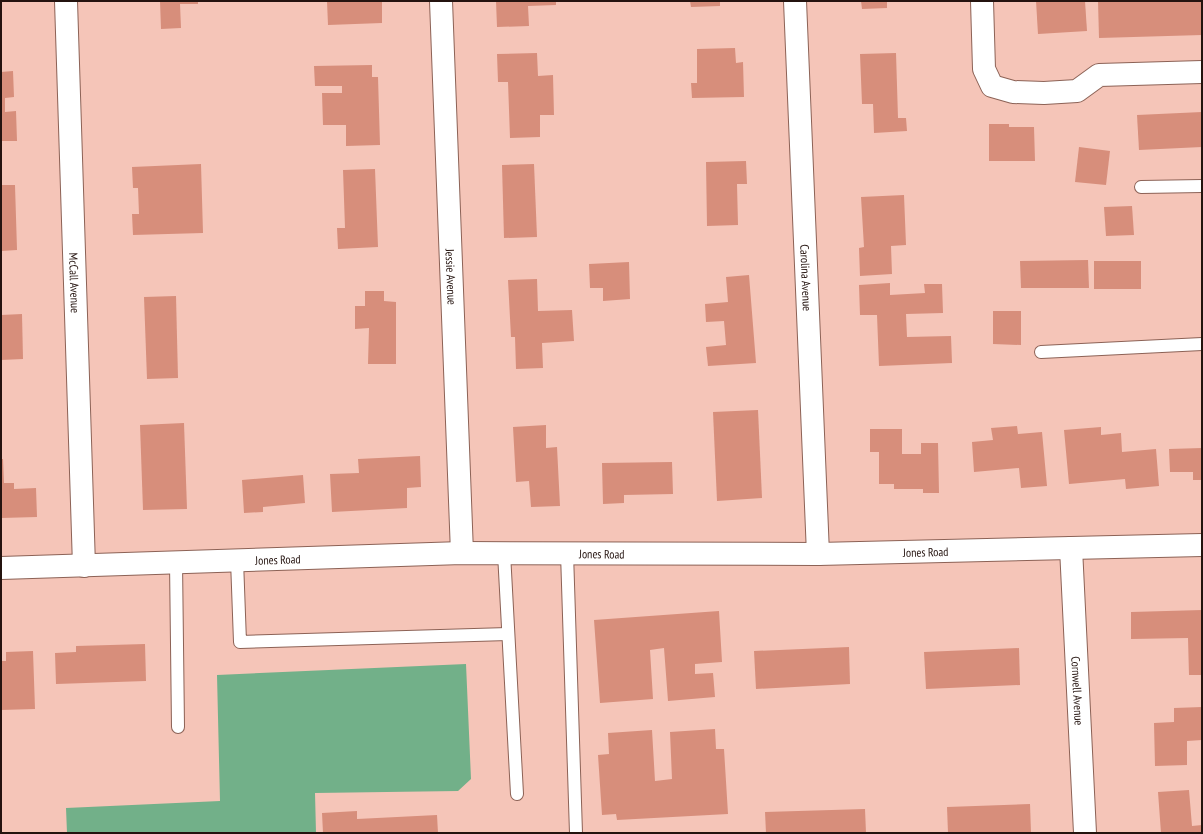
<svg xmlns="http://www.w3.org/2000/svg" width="1203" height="834" viewBox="0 0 1203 834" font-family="'PT Sans Narrow',sans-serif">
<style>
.green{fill:#72b089}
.building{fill:#d78e7b}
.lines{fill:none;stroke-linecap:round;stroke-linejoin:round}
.service-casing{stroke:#8c6256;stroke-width:14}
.minor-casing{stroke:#8c6256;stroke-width:24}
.tertiary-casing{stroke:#8c6256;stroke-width:24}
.service{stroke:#fff;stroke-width:12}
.minor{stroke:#fff;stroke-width:22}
.tertiary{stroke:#fff;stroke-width:22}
.labels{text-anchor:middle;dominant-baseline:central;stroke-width:3.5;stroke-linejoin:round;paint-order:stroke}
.street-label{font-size:12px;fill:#24130f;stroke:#f5c5b8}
</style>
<rect width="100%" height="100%" fill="#f5c5b8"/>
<path class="green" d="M466,664L471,779L458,791L315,793L316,833H67L66,808L220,801L217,675Z"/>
<g class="building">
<path d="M160,1H198V4H180L181,28L161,29Z"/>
<path d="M327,1H382V23L328,25Z"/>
<path d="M496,1H556V5L528,6L529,26L497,27Z"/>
<path d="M690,1H720V6L691,7Z"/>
<path d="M861,1H887V8L862,9Z"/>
<path d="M1036,1H1085L1087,31L1038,34Z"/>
<path d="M1098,1H1202V35L1099,38Z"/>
<path d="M735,48L736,63L743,62L744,97L692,98L691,83H697V49Z"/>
<path d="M537,53L538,76L553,75L554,115H540V137L510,138L508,82H498L497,54Z"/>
<path d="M896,53L898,118H906L907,131L874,133L873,104H862L860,54Z"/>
<path d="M372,65V77H378L380,145L346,146V125H323L322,93H342V86H315L314,66Z"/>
<path d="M13,71L14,97L5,98V112L16,111L17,141H1V72Z"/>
<path d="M1202,112V147L1139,150L1137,115Z"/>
<path d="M989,124H1009V127H1034L1035,161H989Z"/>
<path d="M1079,147L1110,151L1106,185L1075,182Z"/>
<path d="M746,161L747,184H737L738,225L707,226L706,162Z"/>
<path d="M201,164L203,233L133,235L132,214H139L138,188H133L132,167Z"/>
<path d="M534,164L537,237L504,238L502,165Z"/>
<path d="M375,169L378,247L338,249L337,228H345L343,170Z"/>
<path d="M1,185H15L17,250L1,251Z"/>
<path d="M904,195L906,245L891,246L892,274L860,276L859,248L864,247L861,197Z"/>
<path d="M1132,206L1134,235L1106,236L1104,207Z"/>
<path d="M1088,260L1089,288H1021L1020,261Z"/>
<rect x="1094" y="261" width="47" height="28"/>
<path d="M629,262L630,299L603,301V288H590L589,264Z"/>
<path d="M749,275L756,363L708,366L706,347L726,345L724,321L706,322L705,304L728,302L726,277Z"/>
<path d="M537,279L538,311L572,310L574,341L542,343L543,368L516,369L515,337H511L508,280Z"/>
<path d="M890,283V295L925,293L924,284H942L943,313L906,314L907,337L951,336L952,363L879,366L877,315H860L859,285Z"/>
<path d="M365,291H384V301L396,302V364H368L369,328L355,329V306H365Z"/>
<path d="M176,296L178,378L147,379L144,297Z"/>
<path d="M993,311H1021V345L993,344Z"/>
<path d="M22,314L23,359L1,360V315Z"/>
<path d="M758,410L762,498L717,501L713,412Z"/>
<path d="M184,423L187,509L143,510L140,425Z"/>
<path d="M546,425V448L557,447L560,506L531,507L529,481L516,482L513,427Z"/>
<path d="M1017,426L1018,434L1042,432L1047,486L1021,488L1019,468L974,472L972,442L993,440L991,428Z"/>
<path d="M1101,427V435L1121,433L1122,452L1156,449L1159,486L1126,489L1125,479L1069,484L1064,430Z"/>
<path d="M870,429H902V454H921V443H938L939,493H923V489H894V484H879V452H870Z"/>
<path d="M1202,448V480H1193V472H1170L1169,449Z"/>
<path d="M420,456L421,487L407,488V508L332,512L330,474L359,473L358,459Z"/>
<path d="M1,459H3L4,483H14V489L36,488L37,517L1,518Z"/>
<path d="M672,462L673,494L624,495V503L603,504L602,463Z"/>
<path d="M303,475L305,503L263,507V512L244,513L242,480Z"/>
<path d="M1202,610V675H1189L1188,638L1131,639V612Z"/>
<path d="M719,611L722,662L695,664V674L713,673L715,697L668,701L664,648L650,650L653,699L600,703L594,620Z"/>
<path d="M145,644L146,681L56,684L55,653L76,652V646Z"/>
<path d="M849,647L850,684L756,689L754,651Z"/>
<path d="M1019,648L1020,685L926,689L924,652Z"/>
<path d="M33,651L35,709L1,710V661H6V652Z"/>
<path d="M1202,707V740L1187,741V765L1155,766L1154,723L1174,722V708Z"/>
<path d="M715,729L716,749H724L728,814L617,820L616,814L602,815L598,755L609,754L608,733L652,730L655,781L672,779L670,732Z"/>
<path d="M1189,790L1192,826L1202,825V833H1161L1158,792Z"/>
<path d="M1030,804L1031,833H948L947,807Z"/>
<path d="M865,809L866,833H766L765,812Z"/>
<path d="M357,811V819L437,815L438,833H323L322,813Z"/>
</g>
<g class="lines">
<defs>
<g id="service">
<path d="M1141,187L1202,186"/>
<path d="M1041,352L1202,344"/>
<path d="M504,553L517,794"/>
<path d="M567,553L576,833"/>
<path d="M237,560L240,642L508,634"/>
<path d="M176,562L178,727"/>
</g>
<g id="minor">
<path id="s1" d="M66,1L84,566"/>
<path id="s2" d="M441,1L462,553"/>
<path id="s3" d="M795,1L818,554"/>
<path d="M982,1L984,69L992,86L1013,92L1044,93L1077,91L1099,75L1202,72"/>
<path id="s4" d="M1071,548L1085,833"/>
</g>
<g id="tertiary">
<path id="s5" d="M1,568L462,553L818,554L1202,545"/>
</g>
</defs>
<use href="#service" class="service-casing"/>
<use href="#minor" class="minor-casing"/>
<use href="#tertiary" class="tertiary-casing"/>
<use href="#service" class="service"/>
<use href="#minor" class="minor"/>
<use href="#tertiary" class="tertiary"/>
</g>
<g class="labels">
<g class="street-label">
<text stroke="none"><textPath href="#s2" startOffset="276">Jessie Avenue</textPath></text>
<text stroke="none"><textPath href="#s3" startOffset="277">Carolina Avenue</textPath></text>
<text stroke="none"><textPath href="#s1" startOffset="282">McCall Avenue</textPath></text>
<text stroke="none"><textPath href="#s5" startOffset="925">Jones Road</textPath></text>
<text stroke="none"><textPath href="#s5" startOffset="601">Jones Road</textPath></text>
<text stroke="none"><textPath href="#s5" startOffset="277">Jones Road</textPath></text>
<text stroke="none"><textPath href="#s4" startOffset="143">Cornwell Avenue</textPath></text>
</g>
</g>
<rect width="1203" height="834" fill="none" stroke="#24130f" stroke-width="4"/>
</svg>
